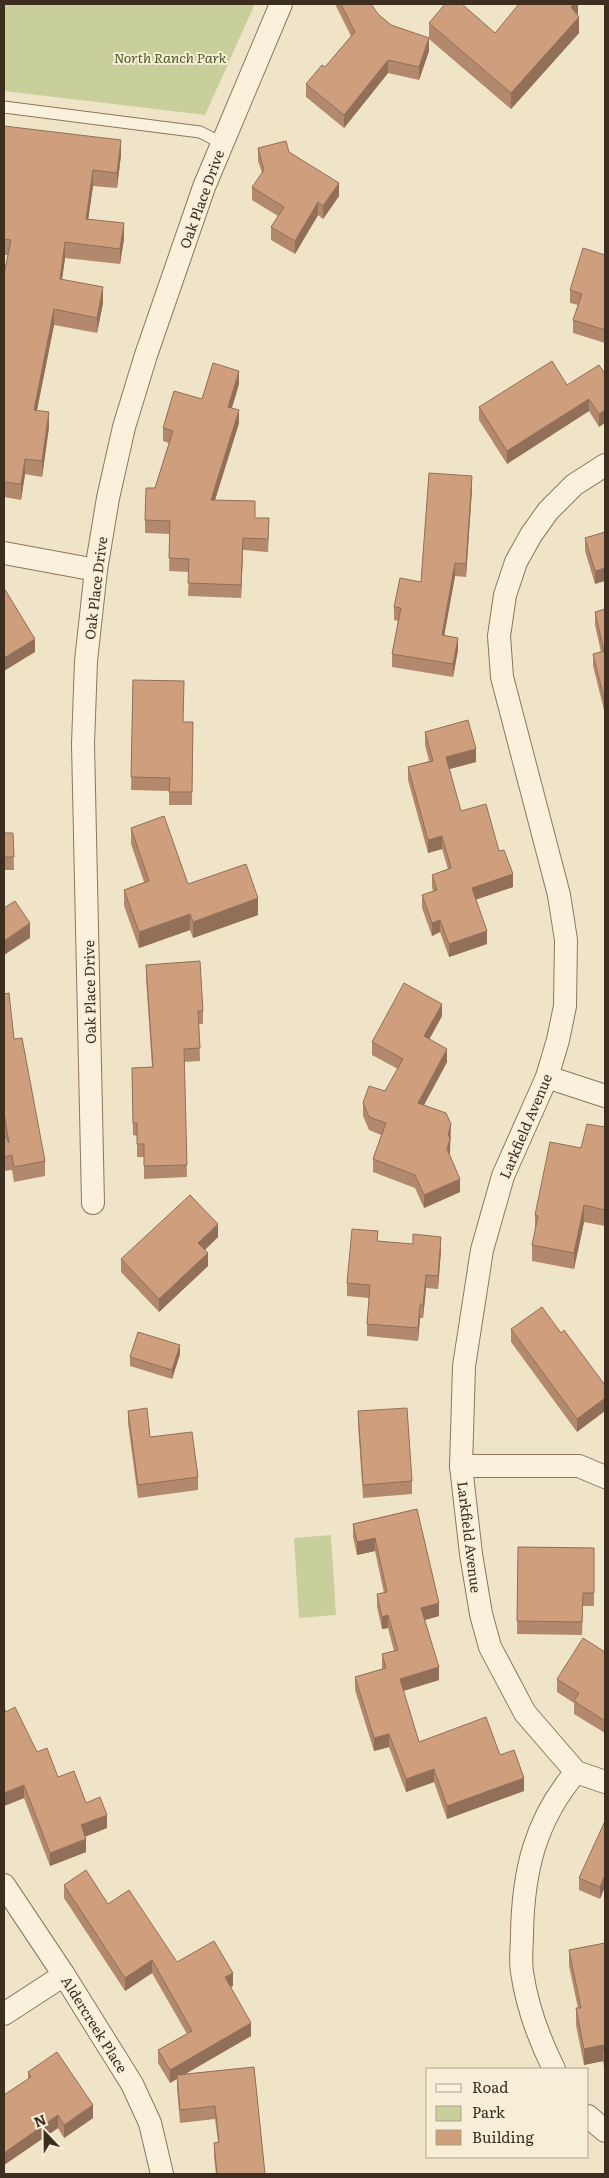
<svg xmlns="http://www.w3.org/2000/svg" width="609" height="2178" viewBox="0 0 609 2178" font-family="Literata,serif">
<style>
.green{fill:#c9cf9b}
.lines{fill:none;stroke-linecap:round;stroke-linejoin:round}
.lane-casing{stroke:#8d765c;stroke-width:13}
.street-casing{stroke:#8d765c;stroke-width:24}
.lane{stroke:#faf1dc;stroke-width:11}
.street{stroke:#faf1dc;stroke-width:22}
.wall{fill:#b2896c}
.shaded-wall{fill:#916f58}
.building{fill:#cf9f7d;stroke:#916f58}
.labels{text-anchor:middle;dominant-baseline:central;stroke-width:4;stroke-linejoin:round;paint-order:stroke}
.park-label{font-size:14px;font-style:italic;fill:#4d5a26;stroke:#f7eed8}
.street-label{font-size:14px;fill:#3d2e20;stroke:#f7eed8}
</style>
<rect width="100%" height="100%" fill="#f0e4c8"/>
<g class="green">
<path d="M4,4H255L205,115L4,91Z"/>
<path d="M331,1535L336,1615L299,1618L294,1538Z"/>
</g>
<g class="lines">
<defs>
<path id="lane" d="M4,107L200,132L222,143"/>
<g id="street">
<path d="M605,465L574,485L548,511L531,535L516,562L505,595L499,636L502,677L559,895L566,940L565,1006L558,1040L547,1077L503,1176L482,1250L464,1366L461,1466L471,1554L481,1614L490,1647L525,1713L576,1772L605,1782"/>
<path d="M4,553L96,570"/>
<path d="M547,1077L605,1096"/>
<path d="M93,1203L83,744L86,661L96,570L108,498L124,427L146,355L204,187L281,4"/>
<path d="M461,1466H579L605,1477"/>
<path d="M4,1885L64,1975L132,2084L150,2123L162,2174"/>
<path d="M4,2014L64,1975"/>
<path d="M554,2069C539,2039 527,2006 522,1972C520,1960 522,1946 522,1934C523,1872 535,1820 576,1772"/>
<path d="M588,2116L605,2131"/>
</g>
</defs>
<use href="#lane" class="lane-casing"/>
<use href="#street" class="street-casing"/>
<use href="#lane" class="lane"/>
<use href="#street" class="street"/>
</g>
<g class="wall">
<path d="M336,4H371L378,14L391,25L429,38V23L495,33L578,4L577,15L579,33L511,109L429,39V51L419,80L388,73L344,128L306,97V84L325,67L351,36L336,6Z"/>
<path d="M4,126L121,155L117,188L93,186L88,219L124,239L120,264L65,258L62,279L103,303L97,333L54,325L37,410L49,427L42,477L25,474L21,500L4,497V274L8,255H4Z"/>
<path d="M258,148L289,152L339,196L323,219L318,215L295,254L271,240V227L278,216L252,200V187L262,173L258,161Z"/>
<path d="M605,253V343L573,333V320L578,305L570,303V290Z"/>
<path d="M605,374L599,427L589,411L507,464L479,420V407L567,385Z"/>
<path d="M239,384L232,408L239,423L215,500L255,518L269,531L268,552L243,550L241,598L188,596L189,572L169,571L170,534L145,533V520L169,443L163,441V428L202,399Z"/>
<path d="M472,489L466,577L455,576L444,635L458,650L453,677L392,667V654L398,621L394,620V607L421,582Z"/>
<path d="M605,532L595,584L585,551V538Z"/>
<path d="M605,609V714L593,666V654L601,652L595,625V612Z"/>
<path d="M133,680L183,722H193L192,805H169V791L131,790Z"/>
<path d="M425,732L476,762L449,769L461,811L499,851L513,887L476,899L487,944L449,957L440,932L432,936L422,908V895L433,891L432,887V875L448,869L442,849L428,853L408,780V767L429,761L425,745Z"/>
<path d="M131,828L188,884L258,915L193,938L190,930L139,948L124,906V890L144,882L131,844Z"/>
<path d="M4,833H13L14,870H4Z"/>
<path d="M146,965L203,1011V1024H199L200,1061L184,1062L187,1177L144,1179V1157H137V1136L133,1135L132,1068L152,1067L146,978Z"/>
<path d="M4,994L14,1039L45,1161V1176L14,1182L12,1170L4,1171V1134L5,1137L4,1127Z"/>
<path d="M442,1016L429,1039L447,1062L424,1105L451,1137L450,1140V1152L449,1155L460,1192L424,1208L415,1188L373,1172V1159L381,1135L369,1130L363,1116V1103L385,1091L398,1069L372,1055V1042Z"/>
<path d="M605,1127V1226L584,1222L574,1269L532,1261V1245L535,1231V1215L581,1148Z"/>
<path d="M218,1237L205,1250L208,1266L159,1312L121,1272V1259Z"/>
<path d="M378,1241L441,1250L438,1289L426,1288L423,1318H420L418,1341L367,1336V1324L369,1298L347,1296V1283Z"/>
<path d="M511,1329L561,1333L605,1385L577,1432L511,1342Z"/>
<path d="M180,1354L172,1379L130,1366V1357Z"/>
<path d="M128,1411L150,1437L198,1477V1490L138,1498L128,1423Z"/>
<path d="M358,1411L412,1481V1494L363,1498L358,1424Z"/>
<path d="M417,1509L439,1616L425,1620L439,1680L403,1691L419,1742L500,1755L524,1791L447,1819L434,1782L406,1792L389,1747L374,1751L355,1690V1677L382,1669V1654L394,1651L388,1628L382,1629L377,1607V1594L384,1593L375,1551L357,1555L353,1537V1524Z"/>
<path d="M518,1547L594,1548V1606H583L582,1635L517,1634Z"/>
<path d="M605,1652V1733L574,1714V1703L557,1692V1679Z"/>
<path d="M4,1708L6,1712L37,1752L58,1777L86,1803L107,1828L85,1837L86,1852L50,1866L24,1798L4,1806Z"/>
<path d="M605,1821L600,1899L579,1890V1878Z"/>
<path d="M64,1885L108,1904L177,1962L233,1986L230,1987L251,2036L184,2074L254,2067L265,2174H216L214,2156V2143L218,2142L215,2119L180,2123L177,2088V2078L170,2083L158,2063V2050L187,2034L152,1973L125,1991L64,1898Z"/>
<path d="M605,1943V2074L603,2061L584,2065L576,2025V2008H578L569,1966V1950Z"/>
<path d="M28,2072L93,2118L64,2138L58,2128L4,2165V2095L28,2079Z"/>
</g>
<g class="shaded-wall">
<path d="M574,4H578V15L571,7Z"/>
<path d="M579,17V33L511,109V93Z"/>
<path d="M429,38V51L419,80V67Z"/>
<path d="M388,60V73L344,128V115Z"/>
<path d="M121,140V155L117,188V173Z"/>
<path d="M93,170V186L86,235V219Z"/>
<path d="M339,183V196L323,219V206Z"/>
<path d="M318,202V215L295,254V241Z"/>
<path d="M124,223V239L120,264V249Z"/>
<path d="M65,242V258L60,294V279Z"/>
<path d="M103,287V303L97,333V318Z"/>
<path d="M54,309V325L34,425V410Z"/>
<path d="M239,371V384L228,420V407Z"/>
<path d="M589,399V411L507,464V451Z"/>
<path d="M239,410V423L211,513V500Z"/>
<path d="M605,410V423L599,427V414Z"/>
<path d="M49,412V427L42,477V461Z"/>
<path d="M25,459V474L21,500V484Z"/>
<path d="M472,476V489L466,577V564Z"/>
<path d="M243,538V550L241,598V585Z"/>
<path d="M455,563V576L442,648V635Z"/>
<path d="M605,568V581L595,584V571Z"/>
<path d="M458,638V650L453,677V664Z"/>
<path d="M35,639V652L4,671V658Z"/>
<path d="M476,749V762L446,770V757Z"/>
<path d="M442,836V849L428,853V840Z"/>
<path d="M513,874V887L472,901V888Z"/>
<path d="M258,898V915L193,938V922Z"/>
<path d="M190,914V930L139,948V932Z"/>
<path d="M440,920V932L432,936V923Z"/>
<path d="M30,923V938L4,955V941Z"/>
<path d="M487,931V944L449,957V944Z"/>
<path d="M442,1004V1016L424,1049V1036Z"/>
<path d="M447,1049V1062L418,1116V1103Z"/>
<path d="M451,1124L450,1152L447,1162L448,1134Z"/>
<path d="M460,1179V1192L424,1208V1195Z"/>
<path d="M584,1205V1222L574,1269V1253Z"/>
<path d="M218,1224V1237L198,1256V1243Z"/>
<path d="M441,1237V1250L438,1289V1276Z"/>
<path d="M208,1253V1266L159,1312V1299Z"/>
<path d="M426,1275V1288L423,1318V1305Z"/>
<path d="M420,1305V1318L418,1341V1328Z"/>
<path d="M180,1345V1354L172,1379V1370Z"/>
<path d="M605,1398V1411L577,1432V1419Z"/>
<path d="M375,1538V1551L357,1555V1542Z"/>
<path d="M439,1603V1616L421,1621V1608Z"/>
<path d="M388,1615V1628L382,1629V1617Z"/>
<path d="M439,1667V1680L400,1692V1679Z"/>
<path d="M389,1734V1747L374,1751V1738Z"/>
<path d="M434,1769V1782L406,1792V1779Z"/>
<path d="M524,1778V1791L447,1819V1806Z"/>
<path d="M24,1785V1798L4,1806V1793Z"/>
<path d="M107,1815V1828L81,1838V1825Z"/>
<path d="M86,1839V1852L50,1866V1853Z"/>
<path d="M605,1875V1887L600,1899V1887Z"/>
<path d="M152,1960V1973L125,1991V1978Z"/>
<path d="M233,1973V1986L225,1990V1977Z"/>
<path d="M251,2023V2036L170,2083V2070Z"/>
<path d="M603,2045V2061L584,2065V2049Z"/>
<path d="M93,2105V2118L64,2138V2125Z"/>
<path d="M58,2115V2128L4,2165V2153Z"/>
</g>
<g class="building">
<path d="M341,4H371L378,14L391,25L429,38L419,67L388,60L344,115L306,84L322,65L325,67L355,32Z"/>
<path d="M445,4H462L495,33L519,4H574L571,7L579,17L511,93L429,23Z"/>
<path d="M4,126L121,140L117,173L93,170L86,219L124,223L120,249L65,242L60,279L103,287L97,318L54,309L34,410L49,412L42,461L25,459L21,484L4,482V274L11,240L4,239Z"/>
<path d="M286,141L289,152L339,183L323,206L318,202L295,241L271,227L284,207L252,187L264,170L258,148Z"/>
<path d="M583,248L605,255V253V330L573,320L582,294L570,290Z"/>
<path d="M552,361L567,385L599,365L605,374V410L599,414L589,399L507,451L479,407Z"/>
<path d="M213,363L239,371L228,407L239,410L211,500L255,501V518H269L268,539L243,538L241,585L188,583L189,559L169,558L170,521L145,520L146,488H155L173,431L163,428L174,391L202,399Z"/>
<path d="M429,473L472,476L466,564L455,563L442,635L458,638L453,664L392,654L401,608L394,607L400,578L421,582Z"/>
<path d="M605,532V568L595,571L585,538Z"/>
<path d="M4,588L35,639L4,658Z"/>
<path d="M605,609V702L593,654L604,651L595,612Z"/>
<path d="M133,680L184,681L183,722H193L192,792H169L170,778L131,777Z"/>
<path d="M468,720L476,749L446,757L461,811L486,804L499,851L504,850L513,874L472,888L487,931L449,944L440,920L432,923L422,895L437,890L432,875L451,868L442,836L428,840L408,767L433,761L425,732Z"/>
<path d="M164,816L188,884L246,864L258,898L193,922L190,914L139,932L124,890L149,881L131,828Z"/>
<path d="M4,833H13L14,857H4Z"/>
<path d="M15,901L30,923L4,941V908Z"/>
<path d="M200,961L203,1011H198L200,1048L184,1049L187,1165L144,1166V1144H137V1123H133L132,1068L153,1067L146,965Z"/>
<path d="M404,983L442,1004L424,1036L447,1049L418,1103L446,1113L451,1124L448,1134L450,1139L447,1149L460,1179L424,1195L415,1175L373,1159L386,1123L369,1117L363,1103L369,1086L385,1091L403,1059L372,1042Z"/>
<path d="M9,993L14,1039L22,1038L45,1161L14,1167L12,1155L4,1157V1134L9,1143L4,1113V994Z"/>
<path d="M587,1124L605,1127V1210L584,1205L574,1253L532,1245L538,1216L535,1215L550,1142L581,1148Z"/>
<path d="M190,1195L218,1224L198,1243L208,1253L159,1299L121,1259Z"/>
<path d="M352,1229L378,1231L377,1241L413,1244V1234L441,1237L438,1276L426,1275L423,1305H420L418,1328L367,1324L370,1285L347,1283Z"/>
<path d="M542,1307L561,1333L564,1330L605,1385V1398L577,1419L511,1329Z"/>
<path d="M138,1332L180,1345L172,1370L130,1357Z"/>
<path d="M147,1408L150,1437L192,1432L198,1477L138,1485L128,1411Z"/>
<path d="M407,1408L412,1481L363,1485L358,1411Z"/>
<path d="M417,1509L439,1603L421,1608L439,1667L400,1679L419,1742L486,1717L500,1755L514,1750L524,1778L447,1806L434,1769L406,1779L389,1734L374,1738L355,1677L386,1668L382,1654L398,1650L388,1615L382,1617L377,1594L387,1592L375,1538L357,1542L353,1524Z"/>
<path d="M518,1547L594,1548V1593H583L582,1622L517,1621Z"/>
<path d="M583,1638L605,1652V1721L574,1701L579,1693L557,1679Z"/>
<path d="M15,1707L37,1752L47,1748L58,1777L74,1771L86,1803L100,1797L107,1815L81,1825L86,1839L50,1853L24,1785L4,1793V1708L6,1712Z"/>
<path d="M605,1821V1875L600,1887L579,1878Z"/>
<path d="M86,1870L108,1904L129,1890L177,1962L214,1941L233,1973L225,1977L251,2023L170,2070L158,2050L192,2031L152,1960L125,1978L64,1885Z"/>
<path d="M605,1943V2057L603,2045L584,2049L576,2008H581L569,1950Z"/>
<path d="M57,2052L93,2105L64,2125L58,2115L4,2153V2095L31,2077L28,2072Z"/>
<path d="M254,2067L265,2174H217L214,2143L219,2142L215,2106L180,2110L177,2075Z"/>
</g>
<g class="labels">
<g class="park-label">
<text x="170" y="57">North Ranch Park</text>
</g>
<g class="street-label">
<text transform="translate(201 199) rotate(-70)">Oak Place Drive</text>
<text transform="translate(95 588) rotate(-83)">Oak Place Drive</text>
<text transform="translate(89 992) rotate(-91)">Oak Place Drive</text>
<text transform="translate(525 1126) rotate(-67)">Larkfield Avenue</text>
<text transform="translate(470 1537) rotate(83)">Larkfield Avenue</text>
<text transform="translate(95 2024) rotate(58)">Aldercreek Place</text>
</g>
</g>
<rect width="609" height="2178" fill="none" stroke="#3d2e20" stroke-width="10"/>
<rect x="426" y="2068" width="162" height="90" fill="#f7eed8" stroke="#ada18e"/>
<rect x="436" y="2084" width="25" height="8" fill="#faf1dc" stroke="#ada18e"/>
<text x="472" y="2093" font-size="15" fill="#3d2e20">Road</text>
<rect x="436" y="2106" width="25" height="15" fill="#c9cf9b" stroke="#ada18e"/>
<text x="472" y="2118" font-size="15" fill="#3d2e20">Park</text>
<rect x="436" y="2130" width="25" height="15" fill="#cf9f7d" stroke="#ada18e"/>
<text x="472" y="2143" font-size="15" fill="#3d2e20">Building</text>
<g transform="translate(45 2133) rotate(338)" stroke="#f7eed8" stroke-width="4" paint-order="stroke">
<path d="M0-4L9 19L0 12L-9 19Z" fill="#3d2e20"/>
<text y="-8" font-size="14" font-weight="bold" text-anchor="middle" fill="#3d2e20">N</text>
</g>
</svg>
